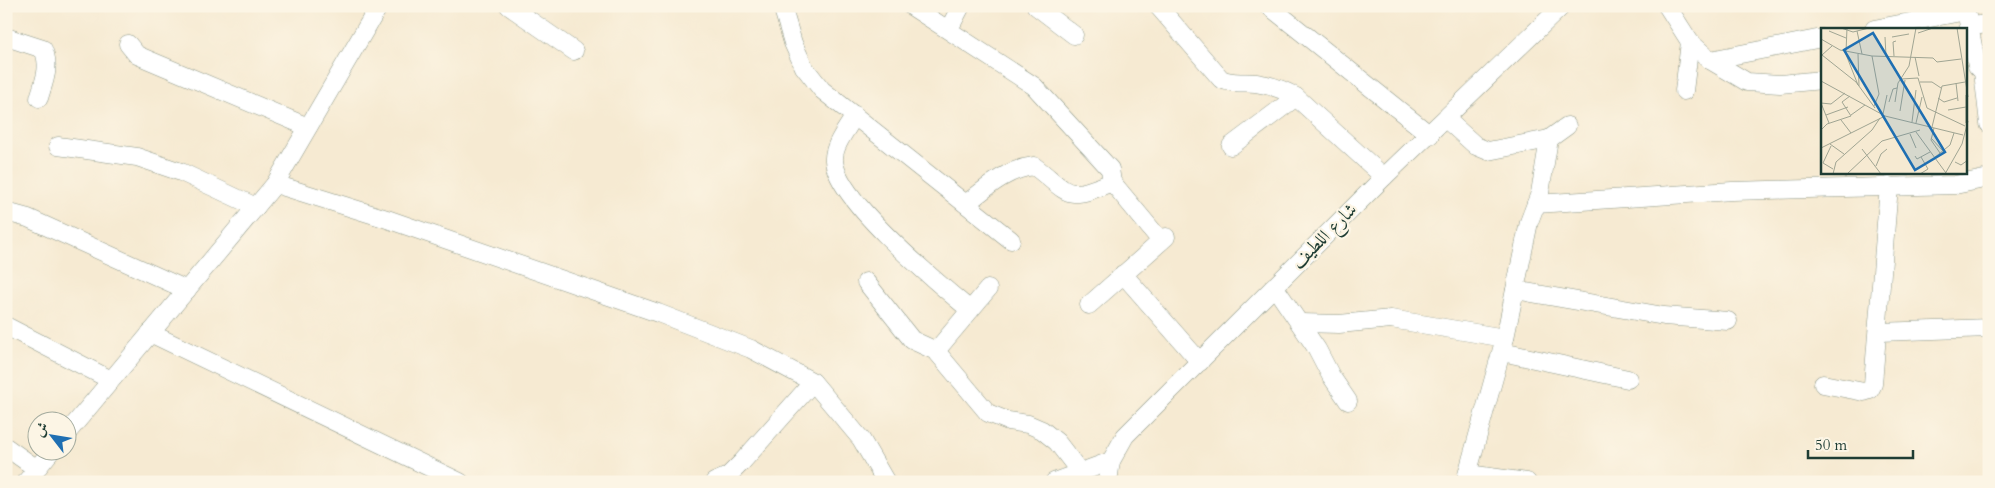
<svg xmlns="http://www.w3.org/2000/svg" width="1995" height="488" viewBox="0 0 1995 488" font-family="Cardo,Amiri,serif">
<style>
.lines{fill:none;stroke-linecap:round;stroke-linejoin:round}
.minor-casing{stroke:#8a9483;stroke-width:19}
.minor{stroke:#fff;stroke-width:18}
.labels{text-anchor:middle;dominant-baseline:central;stroke-width:4.5;stroke-linejoin:round;paint-order:stroke}
.street-label{font-size:19px;fill:#1f3d34;stroke:#fcf5e5}
.inset-road{fill:none;stroke:#a0a593;stroke-width:1}
.view{fill:#1f6fb2;fill-opacity:0.15;stroke:#1f6fb2;stroke-width:2.5}
.inset-edge{fill:none;stroke:#1f3d34;stroke-width:2.5}
</style>
<rect width="100%" height="100%" fill="#fcf5e5"/>
<filter id="ink" filterUnits="userSpaceOnUse"><feTurbulence type="fractalNoise" baseFrequency=".02" numOctaves="2"/><feDisplacementMap in="SourceGraphic" scale="10" xChannelSelector="R" yChannelSelector="G"/><feConvolveMatrix kernelMatrix="1 2 1 2 8 2 1 2 1" color-interpolation-filters="sRGB"/></filter>
<filter id="wash" filterUnits="userSpaceOnUse"><feTurbulence type="fractalNoise" baseFrequency=".0096" numOctaves="4" result="noise"/><feDisplacementMap in="SourceGraphic" scale="20" xChannelSelector="R" yChannelSelector="G"/><feGaussianBlur stdDeviation="1.12" result="paint"/><feColorMatrix in="noise" values="0 0 0 0 0 0 0 0 0 0 0 0 0 0 0 0 0 1.4 0 .05"/><feComposite in="paint" operator="in"/></filter>
<g filter="url(#wash)">
<rect width="100%" height="100%" fill="#f6ead2"/>
</g>
<g filter="url(#ink)">
<g class="lines">
<defs>
<g id="minor">
<path d="M509,6L574,51"/>
<path d="M782,6L793,43L804,67L822,90L1011,240"/>
<path d="M911,6L1034,86L1110,169L1112,182L1161,241"/>
<path d="M1036,6L1074,35"/>
<path d="M1158,6L1221,79C1234,85 1243,81 1256,83C1271,85 1283,89 1296,97L1384,177"/>
<path d="M1269,6L1430,135"/>
<path d="M1667,6L1690,42L1710,60L1747,82L1780,84L1822,80"/>
<path d="M1965,6L1977,66L1983,72L1989,124"/>
<path d="M1970,26L1989,24"/>
<path d="M949,29L961,6"/>
<path d="M1874,29L1966,11"/>
<path d="M6,37L43,49C51,67 44,81 39,98"/>
<path d="M128,44L137,55L308,127"/>
<path d="M1710,60L1822,38"/>
<path d="M1684,91L1690,42"/>
<path d="M855,115C848,128 833,145 834,160C836,200 939,284 970,310"/>
<path d="M1446,119L1476,146L1488,151L1549,139L1567,126"/>
<path d="M58,146L137,157L181,172L256,207"/>
<path d="M1231,146L1296,97"/>
<path d="M275,184L387,219L658,313L751,349L813,382L861,439L886,482"/>
<path d="M966,204C987,187 1007,169 1034,166C1071,194 1064,202 1112,182"/>
<path d="M1536,204L1732,191L1955,185L1989,178"/>
<path d="M6,212L28,218L187,290"/>
<path d="M1123,274L1200,362"/>
<path d="M866,282L912,340L936,351L988,413L1008,421L1028,424L1042,430L1057,442L1080,472"/>
<path d="M1274,286L1317,349L1331,376L1348,401"/>
<path d="M1515,290L1664,316L1728,321"/>
<path d="M1089,305L1166,237"/>
<path d="M1301,323L1339,324L1391,319L1505,338"/>
<path d="M6,326L111,380"/>
<path d="M1879,332L1989,328"/>
<path d="M150,333L460,482"/>
<path d="M936,351L988,289"/>
<path d="M1502,352L1628,379"/>
<path d="M1823,384L1864,392L1870,390L1873,384L1889,186"/>
<path d="M68,432L275,184L379,6"/>
<path d="M6,447L37,469"/>
<path d="M1468,474L1527,482"/>
<path d="M26,482L52,450"/>
<path d="M714,482L728,476L742,462L813,382"/>
<path d="M1054,482L1111,461"/>
<path d="M1108,482L1111,461L1125,436L1384,177L1562,6"/>
<path d="M1465,482L1505,338L1529,222L1540,193L1549,139"/>
</g>
</defs>
<use href="#minor" class="minor-casing"/>
<use href="#minor" class="minor"/>
</g>
</g>
<g class="labels">
<g class="street-label">
<text transform="translate(1324 236) rotate(-45)">شارع اللطيف</text>
</g>
</g>
<g transform="translate(1821 28)">
<rect width="146" height="146" fill="#f6ead2"/>
<path class="inset-road" d="M20,0L32,4L48,0M136,0L147,69M8,3L25,10M36,3L41,26M97,5L112,0M64,9L65,28M71,9L88,6M0,11L19,22L51,28L112,30L116,34L140,31M11,18L1,27L35,54L54,80M24,24L37,57M25,24L26,0M37,26L38,58M51,28L58,66L53,78M73,28L72,14L75,13M94,29L98,48M80,51L97,50L106,80L144,98M0,53L64,88M99,54H111L120,60M135,55L137,73M117,70L123,74L136,70M68,74L72,61L76,60M74,74L77,55L88,38L95,0M0,75L10,76L24,65M0,75L8,95M127,82L145,79M79,83L84,52M62,86L66,67M5,87L27,79M30,87L44,77M20,92L30,105M91,94L95,62M95,95L101,69M145,95V67M111,99L121,58L144,54M113,100L110,112L119,125M0,102L6,96L30,88L21,74L29,68M95,104L125,145M89,106L95,120M110,110L122,123M9,116L23,126M10,118L2,135L12,141M0,120L64,88L142,107M41,121L60,146M94,128L96,131L109,124M113,130L129,117L133,105M134,134L140,137L147,132M55,138L60,126L66,121M12,146L15,134L51,102L59,90M26,146L61,113L99,102M99,146L107,141L100,129M124,146L141,116L147,93"/>
<path class="view" d="M52,5L124,124L94,142L23,22Z"/>
<rect width="146" height="146" class="inset-edge"/>
</g>
<rect width="1995" height="488" fill="none" stroke="#fcf5e5" stroke-width="25"/>
<g transform="translate(52 436) rotate(301)"><circle r="24" fill="#fcf5e5" stroke="#a4ab9e"/>
<path d="M0-4L9 19L0 12L-9 19Z" fill="#1f6fb2"/>
<text y="-8" font-size="14" font-weight="bold" text-anchor="middle" fill="#1f3d34">ش</text>
</g>
<path d="M1808 450v8h105v-8" fill="none" stroke="#1f3d34" stroke-width="2.5"/>
<text x="1815" y="450" font-size="15" fill="#1f3d34" stroke="#fcf5e5" stroke-width="4" paint-order="stroke">50 m</text>
</svg>
